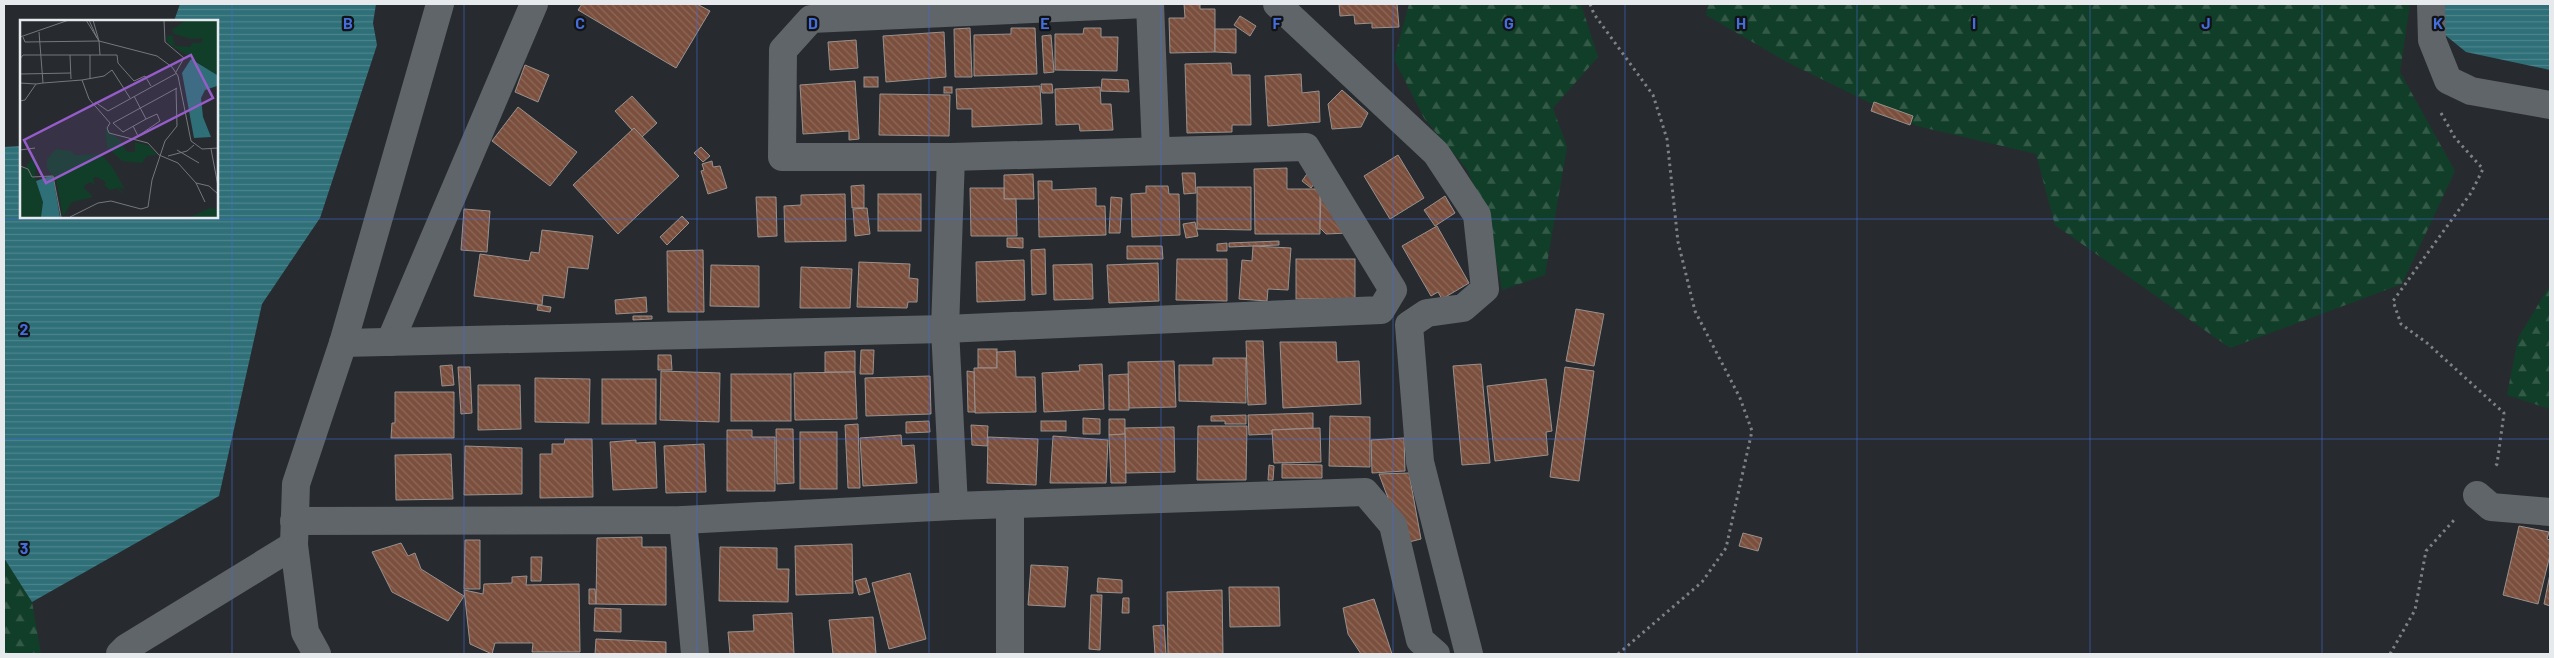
<svg xmlns="http://www.w3.org/2000/svg" width="2554" height="658" viewBox="0 0 2554 658" font-family="Barlow,sans-serif">
<style>
.forest{fill:url(#forest-firs)}
.water{fill:url(#water-rules)}
.building{fill:url(#building-back-hatch);stroke:#98918e}
.lines{fill:none;stroke-linecap:round;stroke-linejoin:round}
.path{stroke:#7e8285;stroke-width:3;stroke-dasharray:2.5 4;stroke-linecap:butt}
.minor{stroke:#60656a;stroke-width:28}
.grid{fill:none;stroke:#456ddc;stroke-width:1;stroke-opacity:0.55}
.inset-road{fill:none;stroke:#74777b;stroke-width:1}
.view{fill:#965cca;fill-opacity:0.15;stroke:#965cca;stroke-width:2.5}
.inset-edge{fill:none;stroke:#e7eaec;stroke-width:2.5}
.grid-label{font-size:16px;text-anchor:middle;font-weight:bold;fill:#456ddc;stroke:#111315;stroke-width:4.5;stroke-linejoin:round;paint-order:stroke}
</style>
<defs>
<pattern id="forest-firs" width="22" height="20" patternUnits="userSpaceOnUse" patternTransform="scale(1.25)"><rect width="22" height="20" fill="#113e28"/><path d="M5 1l3.5 6h-7zM16 11l3.5 6h-7z" fill="#345a47"/></pattern>
<pattern id="water-rules" width="6" height="5" patternUnits="userSpaceOnUse" patternTransform="scale(1.25)"><rect width="6" height="5" fill="#2f6f78"/><path d="M0 2.5h6" fill="none" stroke="#4d848b"/></pattern>
<pattern id="building-back-hatch" width="6" height="6" patternUnits="userSpaceOnUse" patternTransform="scale(1.25)"><rect width="6" height="6" fill="#7b4f3d"/><path d="M-1 5l2 2M0 0l6 6M5-1l2 2" fill="none" stroke="#8e6859"/></pattern>
</defs>
<rect width="100%" height="100%" fill="#272b2f"/>
<g class="forest">
<path d="M1409,4H1581L1598,57L1553,108L1567,147L1545,275L1502,290L1490,229L1468,171L1424,118L1394,59Z"/>
<path d="M1708,4H2410L2400,72L2455,171L2402,284L2230,348L2055,225L2036,154L1917,126L1787,62L1706,15Z"/>
<path d="M2550,285V409L2507,395L2518,338Z"/>
<path d="M4,558L32,602L41,654H4Z"/>
</g>
<g class="water">
<path d="M180,4H376L373,23L377,45L320,218L262,304L219,496L32,602L4,558V147L21,146V216H216V21H174Z"/>
<path d="M2441,4H2550V70L2466,52L2434,26Z"/>
</g>
<g class="building">
<path d="M582,4H697L710,11L676,68L578,10Z"/>
<path d="M1184,4H1200V9H1215V52L1170,53L1169,18H1185Z"/>
<path d="M1339,4H1397L1399,27L1372,28V23L1355,24L1354,15L1340,16Z"/>
<path d="M1240,16L1256,26L1250,36L1234,25Z"/>
<path d="M970,28L972,77H955L954,29Z"/>
<path d="M1011,28H1035L1037,74L974,76V35L1011,34Z"/>
<path d="M1084,28H1101V37H1118L1117,71L1055,70V34H1083Z"/>
<path d="M1215,29H1236V53L1215,52Z"/>
<path d="M944,32L946,77L886,82L883,36Z"/>
<path d="M1051,35L1054,72L1044,73L1042,36Z"/>
<path d="M856,40L858,68L830,70L828,42Z"/>
<path d="M1231,63L1232,75H1250L1251,125H1232V132L1187,133L1185,64Z"/>
<path d="M525,65L549,75L538,102L515,92Z"/>
<path d="M1301,74L1302,93L1319,91L1320,122L1268,126L1265,76Z"/>
<rect x="864" y="77" width="14" height="10"/>
<path d="M1102,79L1128,80L1129,92L1101,91Z"/>
<path d="M855,81L859,139L849,140V131L803,134L800,85Z"/>
<path d="M1041,84H1052L1053,93H1042Z"/>
<path d="M1040,86L1042,124L972,127V109H957L956,89Z"/>
<rect x="944" y="87" width="8" height="6"/>
<path d="M1100,87L1101,104H1111L1113,130L1080,131L1079,124L1056,125L1055,89Z"/>
<path d="M1342,90L1368,113L1361,127L1332,129L1328,104Z"/>
<path d="M880,94L950,95L949,136L879,135Z"/>
<path d="M632,96L657,123L642,137L634,128L632,130L615,111Z"/>
<path d="M1874,102L1913,116L1910,125L1871,111Z"/>
<path d="M518,107L577,152L550,186L492,141Z"/>
<path d="M634,128L679,176L618,234L573,185Z"/>
<path d="M701,147L710,156L703,162L694,153Z"/>
<path d="M1398,155L1424,198L1390,219L1364,176Z"/>
<path d="M712,161L713,167L720,166L727,188L708,194L701,171L704,170L702,164Z"/>
<path d="M1287,168V189H1320V234H1255L1254,169Z"/>
<path d="M1309,171L1318,179L1311,188L1302,181Z"/>
<path d="M1182,173H1195L1196,193L1184,194Z"/>
<path d="M1033,174L1034,199H1004V175Z"/>
<path d="M1038,181H1052V190L1096,188V206H1105L1106,235L1039,237Z"/>
<path d="M864,185V208H852L851,186Z"/>
<path d="M1146,186H1168L1169,194H1179L1180,235L1132,237L1131,194L1146,193Z"/>
<path d="M1197,187H1251V230L1197,229Z"/>
<path d="M970,188H1004V199H1016L1017,236H971Z"/>
<path d="M1321,193L1348,233L1326,234L1320,228Z"/>
<path d="M845,194L846,241L785,242L784,206L801,205V195Z"/>
<rect x="878" y="194" width="43" height="37"/>
<path d="M1445,196L1455,213L1435,226L1424,210Z"/>
<path d="M756,197H776L777,236L758,237Z"/>
<path d="M1111,197L1122,198L1120,233H1109Z"/>
<path d="M867,208L870,234L855,236L853,209Z"/>
<path d="M464,209L490,211L487,252L461,250Z"/>
<path d="M682,216L689,223L667,245L660,237Z"/>
<path d="M1195,222L1198,236L1186,238L1183,224Z"/>
<path d="M1437,226L1469,283L1442,299L1438,292L1431,296L1402,246Z"/>
<path d="M542,230L593,236L588,269L568,267L564,298L543,295L542,305L474,296L480,254L529,261L531,252L539,253Z"/>
<path d="M1007,238H1023V248L1007,247Z"/>
<path d="M1279,241V245L1229,247V243Z"/>
<path d="M1227,243V251H1217V244Z"/>
<path d="M1127,246H1162L1163,259H1127Z"/>
<path d="M1253,246L1291,248L1288,290L1268,289L1267,301L1239,299L1242,260L1252,261Z"/>
<path d="M1045,249L1046,294L1032,295L1031,250Z"/>
<path d="M703,250L704,312H668L667,251Z"/>
<path d="M1177,259H1227V301L1176,300Z"/>
<rect x="1296" y="259" width="59" height="40"/>
<path d="M1024,260L1025,300L977,302L976,262Z"/>
<path d="M859,262L910,264L909,278L918,279L917,302H908L907,308L857,307Z"/>
<path d="M1158,263L1159,301L1109,303L1107,265Z"/>
<path d="M1092,264L1093,299L1054,300L1053,265Z"/>
<path d="M711,265L759,266V307L710,306Z"/>
<path d="M801,267L852,269L850,308H800Z"/>
<path d="M646,297L647,312L616,314L615,300Z"/>
<path d="M538,305L551,307L550,312L537,310Z"/>
<path d="M1576,309L1604,314L1594,366L1566,361Z"/>
<path d="M633,316H652V319L633,320Z"/>
<path d="M1246,341H1263L1266,404L1248,405Z"/>
<path d="M1280,342H1336L1337,362L1359,361L1361,404L1283,408Z"/>
<rect x="978" y="349" width="19" height="19"/>
<path d="M861,350H874L873,374H860Z"/>
<path d="M855,351V372H825V352Z"/>
<path d="M1015,351L1016,377H1035L1036,412L975,413L974,368H997V352Z"/>
<path d="M658,355H671L672,370H658Z"/>
<path d="M1213,358H1246V403L1179,401V365H1213Z"/>
<path d="M1174,361L1176,407L1129,408L1128,362Z"/>
<path d="M1102,364L1104,409L1044,412L1042,373L1080,371L1079,365Z"/>
<path d="M1481,364L1490,463L1462,465L1453,366Z"/>
<path d="M452,365L454,385L442,386L440,366Z"/>
<path d="M458,367H470L472,413L461,414Z"/>
<path d="M1565,367L1594,371L1579,481L1550,477Z"/>
<path d="M661,371L720,373L719,422L660,420Z"/>
<path d="M967,371L974,372L975,412H968Z"/>
<path d="M855,372L857,419L795,420L794,373Z"/>
<rect x="731" y="374" width="60" height="47"/>
<path d="M1128,374L1129,410H1109V375Z"/>
<path d="M930,376L931,414L866,416L865,378Z"/>
<path d="M535,378L590,379L589,423L535,422Z"/>
<rect x="602" y="379" width="54" height="45"/>
<path d="M1546,379L1552,431L1546,432L1548,455L1495,461L1487,386Z"/>
<path d="M478,385H520L521,429L478,430Z"/>
<path d="M395,392H454V438H391L392,423H395Z"/>
<path d="M1313,413V428L1272,430V434L1249,435L1248,415Z"/>
<path d="M1246,415V424H1225V421H1211V416Z"/>
<path d="M1330,416L1370,417V467L1329,466Z"/>
<path d="M1083,418L1100,419V434H1083Z"/>
<path d="M1109,419H1125V434L1109,435Z"/>
<path d="M929,421L930,432L906,433V422Z"/>
<rect x="1041" y="421" width="25" height="10"/>
<path d="M858,424L860,488H848L845,425Z"/>
<path d="M971,425L988,426L987,446L972,445Z"/>
<path d="M1198,426H1247L1246,480H1197Z"/>
<path d="M1174,427L1175,472L1126,473L1125,428Z"/>
<path d="M1320,428L1321,462L1274,463L1272,430Z"/>
<path d="M776,429H793L794,483L777,484Z"/>
<path d="M727,430H752V437H775V491H727Z"/>
<rect x="800" y="432" width="37" height="57"/>
<path d="M1125,434L1126,483H1111L1109,435Z"/>
<path d="M901,435L902,446L914,445L917,483L863,486L860,438Z"/>
<path d="M1053,436L1108,440L1106,483H1050Z"/>
<path d="M988,437L1038,439L1036,485L987,483Z"/>
<path d="M1404,438L1405,471L1372,473L1371,440Z"/>
<path d="M565,439H592L593,497L540,498V454H552V444H564Z"/>
<path d="M636,440V443L655,442L657,488L613,490L610,442Z"/>
<path d="M704,444L706,492L666,493L664,446Z"/>
<path d="M465,446L522,448V494L464,495Z"/>
<path d="M451,454L453,499L396,500L395,455Z"/>
<path d="M1282,464L1322,465V478H1282Z"/>
<path d="M1269,465L1274,466L1273,480H1268Z"/>
<path d="M1409,473L1421,539L1405,543L1379,474Z"/>
<path d="M2519,526L2549,532L2547,539L2550,540V555L2538,604L2503,595Z"/>
<path d="M1743,533L1762,538L1758,551L1739,546Z"/>
<path d="M642,537V547H666V605L596,604L597,538Z"/>
<path d="M465,540H480V589H464Z"/>
<path d="M401,543L408,556L415,553L421,569L464,596L448,621L392,592L372,552Z"/>
<path d="M852,544L853,593L796,595L795,546Z"/>
<path d="M720,547L777,548V569H789L788,602L719,601Z"/>
<path d="M531,557H542L541,581H531Z"/>
<path d="M1031,565L1068,567L1065,607L1028,605Z"/>
<path d="M910,573L926,639L889,649L872,583Z"/>
<path d="M2550,574V606L2544,604Z"/>
<path d="M527,576L526,585L579,584L580,652H532L533,643H495L492,654L470,644L464,590L483,594L484,584L512,583V577Z"/>
<path d="M866,578L870,592L859,595L855,581Z"/>
<path d="M1098,578L1122,580V593L1097,592Z"/>
<path d="M1229,587H1279L1280,626L1230,627Z"/>
<path d="M589,589H595L596,604H589Z"/>
<path d="M1222,590L1223,654H1168L1167,592Z"/>
<path d="M1091,595H1102L1100,650L1089,649Z"/>
<path d="M1123,598H1129V613H1122Z"/>
<path d="M1374,599L1392,654H1361L1348,634L1343,608Z"/>
<path d="M595,608L621,609V632L594,631Z"/>
<path d="M792,613L794,654H730L728,632L754,631L753,615Z"/>
<path d="M873,617L876,654H833L829,620Z"/>
<path d="M1164,625L1166,654H1155L1153,626Z"/>
<path d="M596,639L666,642V654H595Z"/>
</g>
<g class="lines">
<g class="path">
<path d="M1590,4L1594,14L1653,95L1667,139L1678,242L1695,311L1740,398L1752,431L1726,548L1702,582L1618,654"/>
<path d="M2441,113L2455,138L2483,169L2471,193L2393,301L2401,324L2427,343L2504,413L2497,464L2494,468"/>
<path d="M2390,654L2415,610L2426,551L2455,519"/>
</g>
<g class="minor">
<path d="M1150,4L1156,151"/>
<path d="M1277,4L1436,153L1477,215L1485,289L1463,308L1427,313L1409,325L1420,462L1469,654"/>
<path d="M2431,4L2432,40L2448,80L2471,91L2550,105"/>
<path d="M951,157L945,329L954,506"/>
<path d="M390,342L534,4"/>
<path d="M343,343L945,329L1381,310L1393,290L1306,147L951,157H782L783,50L811,19L1147,4"/>
<path d="M2477,495L2491,507L2550,512"/>
<path d="M683,520L695,654"/>
<path d="M294,521L683,520L954,506L1365,492L1393,525L1420,640L1436,654"/>
<path d="M120,654L126,648L294,545"/>
<path d="M317,654L305,632L294,545L296,484L343,343L440,4"/>
<path d="M1010,654V504"/>
</g>
</g>
<path class="grid" d="M232,4V654M464,4V654M697,4V654M929,4V654M1161,4V654M1393,4V654M1625,4V654M1857,4V654M2090,4V654M2322,4V654M4,219H2550M4,439H2550"/>
<g transform="translate(20 20)">
<rect width="198" height="198" fill="#272b2f"/>
<path d="M166,0H197V55L148,23L146,17L152,15L155,26L170,27L172,23H181L183,18L171,19L154,14L152,10ZM85,109L100,120L107,132H115V122L129,126L137,135L127,136L122,143L102,141L87,127ZM36,129L51,131L55,135L81,134L93,148L105,170L98,166L105,176L97,168L90,170L84,165L86,162L77,157L73,158L75,165L70,162L63,167L73,177L52,182L43,196L36,160L27,148V139ZM16,135L15,157L23,182L21,197H0V147L9,150L6,146ZM190,188L197,189V197H170Z" fill="#113e28"/>
<path d="M171,39L197,55V66L185,70L181,78L183,97L191,117L174,118L162,53ZM30,156L33,157L40,197H21L23,182L16,161Z" fill="#2f6f78"/>
<path class="inset-road" d="M69,0L77,18M73,0L79,21M144,0L145,22L164,38L156,52M0,17L49,0M3,17L5,22L79,21L137,36L152,47L158,56L171,121L182,129L198,128M50,35L51,59M70,35V59M80,35H97L98,43L114,61L125,56L131,66M0,39L3,35H80L79,21L66,0M0,54L51,53M62,60L84,56L92,50L110,78M0,63L16,64M23,63L62,60L69,79M114,76L126,99M69,79L90,103L87,108L89,113L128,123L139,135L158,143L176,163L185,182M0,81L5,80L16,64L23,63L19,12M75,82L88,91L157,53M198,83V107M113,106L118,116L140,101L137,94L126,99L103,112L93,103L157,68M191,129L198,166M0,130L15,128M157,130L179,143M148,136L167,131L174,125M0,146L8,149L12,157L33,156L41,197M176,163L189,166L198,174M50,197L78,183L91,181L121,189L128,187L132,160L145,121L157,106L156,68"/>
<path class="view" d="M171,35L193,78L26,163L4,120Z"/>
<rect width="198" height="198" class="inset-edge"/>
</g>
<g class="grid-label">
<text x="348" y="29">B</text>
<text x="580" y="29">C</text>
<text x="813" y="29">D</text>
<text x="1045" y="29">E</text>
<text x="1277" y="29">F</text>
<text x="1509" y="29">G</text>
<text x="1741" y="29">H</text>
<text x="1974" y="29">I</text>
<text x="2206" y="29">J</text>
<text x="2438" y="29">K</text>
<text x="24" y="335">2</text>
<text x="24" y="554">3</text>
</g>
<rect width="2554" height="658" fill="none" stroke="#e7eaec" stroke-width="10"/>
</svg>
